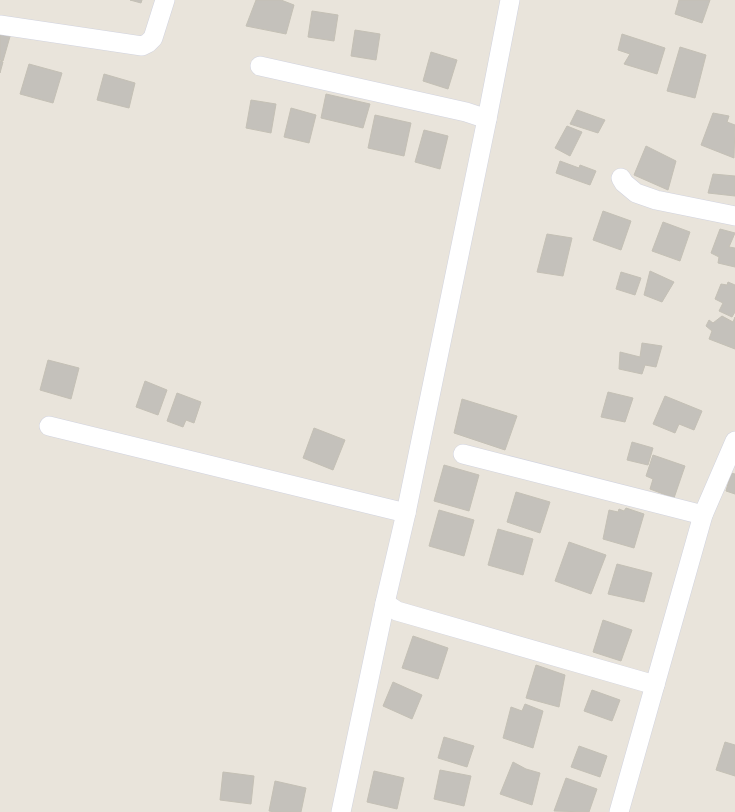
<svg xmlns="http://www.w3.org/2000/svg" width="735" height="812" viewBox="0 0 735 812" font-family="Overpass,sans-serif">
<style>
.building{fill:#c4c1bb;stroke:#c4c0b5}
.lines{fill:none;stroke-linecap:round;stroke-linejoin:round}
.street-casing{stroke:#d1d3df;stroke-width:20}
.street{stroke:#fff;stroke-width:19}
</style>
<rect width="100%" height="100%" fill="#e9e4db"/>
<g class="building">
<path d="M130,0H142L141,3Z"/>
<path d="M256,0H281L294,5L286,34L246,26Z"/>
<path d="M679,0H710L702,23L675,14Z"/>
<path d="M312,11L338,15L334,41L308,37Z"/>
<path d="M0,30L11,33L3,61L0,60Z"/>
<path d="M355,30L380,34L376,60L351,56Z"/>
<path d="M622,34L665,48L657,74L624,64L630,54L618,50Z"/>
<path d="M680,47L706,55L695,98L667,91Z"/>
<path d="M431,52L457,60L448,89L423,81Z"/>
<path d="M0,61L3,62L0,73Z"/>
<path d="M29,64L62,73L53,103L20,94Z"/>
<path d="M104,74L135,83L129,108L97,100Z"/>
<path d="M326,94L370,104L363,128L321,118Z"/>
<path d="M251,100L276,104L271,133L246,128Z"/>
<path d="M291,108L316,115L309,143L284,137Z"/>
<path d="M577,110L605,120L598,133L570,124Z"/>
<path d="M713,113L729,116L727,122L735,125L734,158L701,145Z"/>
<path d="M375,115L411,123L404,156L368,148Z"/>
<path d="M567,126L582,132L570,156L555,148Z"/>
<path d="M424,130L448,136L440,169L415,162Z"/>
<path d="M646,146L676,161L668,190L634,175Z"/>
<path d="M560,161L579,168L580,165L596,171L590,185L556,173Z"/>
<path d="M713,174L735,176V196L708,193Z"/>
<path d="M603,211L631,221L621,250L593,240Z"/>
<path d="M663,222L690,232L680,261L652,251Z"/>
<path d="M720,229L735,233L729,247L735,248V267L718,263L719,257L711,253Z"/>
<path d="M547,234L572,238L563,276L537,272Z"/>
<path d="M650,271L674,282L662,302L644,295Z"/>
<path d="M621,272L641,278L635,295L616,289Z"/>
<path d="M728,282L735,285V312L732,317L719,311L723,303L715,299L721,284L727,285Z"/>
<path d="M722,316L733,322L735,317V349L709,339L712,331L706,326L709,320L713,323Z"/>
<path d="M642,343L662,346L656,367L645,365L642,374L619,369L620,352L640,357Z"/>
<path d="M48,360L79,368L71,399L40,390Z"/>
<path d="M145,381L167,390L158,415L136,407Z"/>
<path d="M608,392L633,398L625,422L601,417Z"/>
<path d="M177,393L201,402L194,423L186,420L183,427L167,421Z"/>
<path d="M665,396L702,411L694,430L679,424L675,433L653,424Z"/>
<path d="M462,399L517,416L505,450L454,433Z"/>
<path d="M314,428L345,440L333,470L303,458Z"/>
<path d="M632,442L653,448L648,465L627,460Z"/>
<path d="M653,455L685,466L674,498L650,489L653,479L646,476Z"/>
<path d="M444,465L479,475L469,511L434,501Z"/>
<path d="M731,473L735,474V494L726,491Z"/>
<path d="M516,492L550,502L540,533L507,522Z"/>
<path d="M626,508L644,514L634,548L603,539L609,510L618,512L619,509L624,511Z"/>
<path d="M439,510L474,520L464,556L429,546Z"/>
<path d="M498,529L533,539L523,575L488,565Z"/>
<path d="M569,542L606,555L591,594L555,581Z"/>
<path d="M617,564L652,573L644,602L608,594Z"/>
<path d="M603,620L632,630L621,661L593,652Z"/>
<path d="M413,636L448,648L438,679L402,668Z"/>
<path d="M536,665L565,675L559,707L526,698Z"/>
<path d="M393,682L422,695L412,719L383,706Z"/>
<path d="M592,690L620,700L612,721L584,711Z"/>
<path d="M525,704L543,711L533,748L503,738L511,707L522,711Z"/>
<path d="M444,737L474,746L467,767L438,758Z"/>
<path d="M725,742L735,745V776L716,770Z"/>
<path d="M579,746L607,756L600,777L571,767Z"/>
<path d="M513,762L526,769L540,773L532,805L500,794Z"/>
<path d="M440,770L471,776L464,806L434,799Z"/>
<path d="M374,771L404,778L397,809L367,802Z"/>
<path d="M223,772L254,776L251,804L220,800Z"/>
<path d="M566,778L597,789L589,812L554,811Z"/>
<path d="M275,781L306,788L301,812H275L269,811Z"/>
</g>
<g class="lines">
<defs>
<g id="street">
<path d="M0,25L142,46L148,43L153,38L165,0"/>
<path d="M260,66L466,112L487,119L510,0"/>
<path d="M621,178L624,183L636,193L656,200L735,216"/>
<path d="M49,426L406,513"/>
<path d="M463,454L703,515"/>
<path d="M385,603L397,611L655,685"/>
<path d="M341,812L385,603L406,513L487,119"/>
<path d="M619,812L703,515L735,441"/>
</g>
</defs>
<use href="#street" class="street-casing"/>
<use href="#street" class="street"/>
</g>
</svg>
